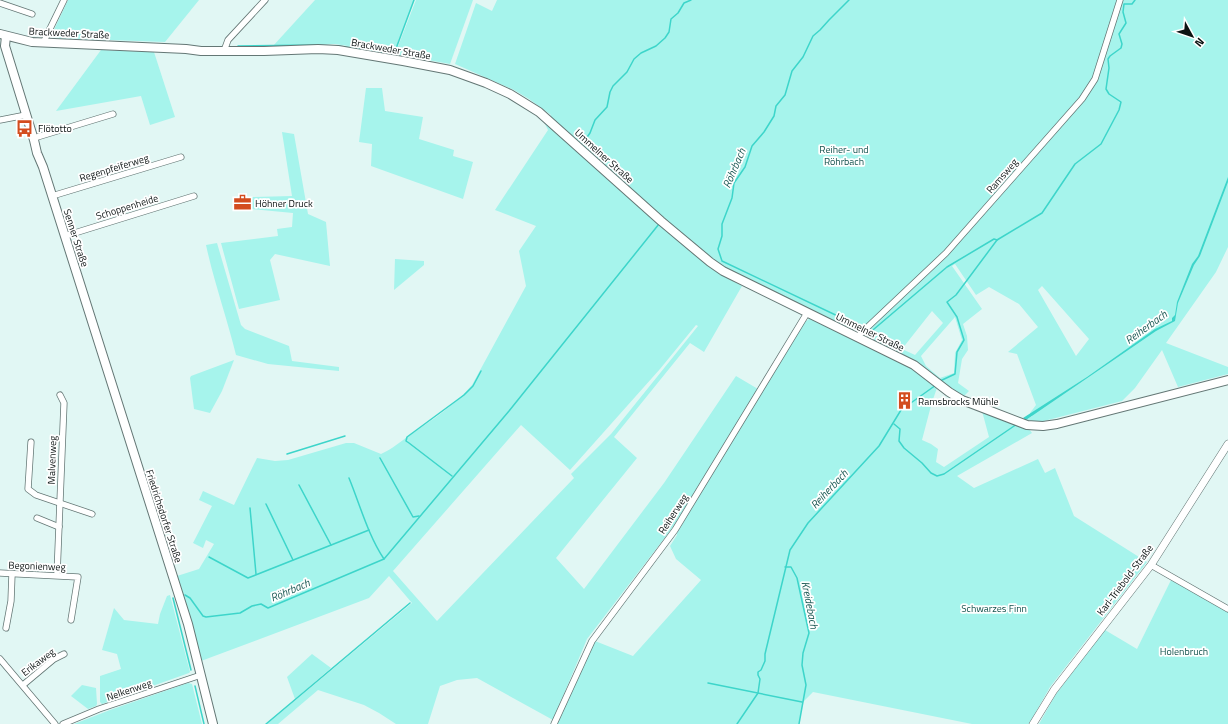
<svg xmlns="http://www.w3.org/2000/svg" width="1228" height="724" viewBox="0 0 1228 724" font-family="'Titillium Web',sans-serif">
<style>
.green{fill:#a6f4ec;fill-rule:evenodd}
.water{fill:#3dd5ca}
.lines{fill:none;stroke-linecap:round;stroke-linejoin:round}
.stream{stroke:#3dd5ca;stroke-width:1.5}
.minor-casing{stroke:#647775;stroke-width:7}
.tertiary-casing{stroke:#647775;stroke-width:8}
.secondary-casing{stroke:#647775;stroke-width:10}
.minor{stroke:#fff;stroke-width:5.5}
.tertiary{stroke:#fff;stroke-width:7}
.secondary{stroke:#fff;stroke-width:8}
.labels{text-anchor:middle;dominant-baseline:central;stroke-width:3.5;stroke-linejoin:round;paint-order:stroke}
.street-label{font-size:10px;fill:#0c1313;stroke:#fff}
.poi-label{font-size:10px;fill:#0c1313;stroke:#fff;text-anchor:start}
.park-label{font-size:10px;fill:#13524d;stroke:#fff}
.water-label{font-size:11px;font-style:italic;fill:#1d5a55;stroke:#fff}
</style>
<rect width="100%" height="100%" fill="#e1f7f4"/>
<g class="green">
<path d="M68,0H199L165,42L55,38L52,34Z"/>
<path d="M315,0H414L394,53L335,44H315L273,46Z"/>
<path d="M416,0H473L450,64L395,54Z"/>
<path d="M497,0H1228V247L1216,272L1166,343L1228,367V374L1178,387L1162,350L1135,388L1122,401L1040,422L1026,420L1032,416L1030,413L1036,405L1017,354L1008,352L1038,327L1019,304L989,287L976,295L955,264L952,266L982,309L963,324L967,336L968,350L962,359L958,383L969,391L964,396L950,389L916,363L894,359L912,369L937,388L932,402L922,440L931,444L938,449L936,462L944,467L989,437L982,411L1029,429L1032,433L957,476L974,488L1038,459L1045,473L1055,468L1074,516L1147,562L1050,687L1029,724H972L813,692L803,702L799,724H557L595,641L633,656L701,580L676,559L670,546L677,535V533L804,322L808,320L813,312L737,273L731,280L742,286L704,352L690,343L614,437L637,458L556,558L584,589L664,483L736,376L758,389L673,527L587,639L553,720L477,678L457,680L440,686L428,724H396L379,713L364,705L318,690L278,724H267L412,603L389,576L369,598L201,661L192,623L177,576L199,569L214,544L206,540L203,548L193,543L212,506L199,500L203,491L234,505L257,458L275,461L288,460L346,443H354L381,454C392,449 400,442 410,435C432,420 454,406 472,385L526,286L519,251L536,226L495,210L548,130L545,124L551,115L529,99L514,90L455,64L476,3L492,11ZM1042,286L1089,339L1076,356L1038,290ZM932,311L943,323L915,355L902,349ZM955,317L962,340L955,353L954,373L940,378L926,366L921,356ZM696,325L698,326L611,434L571,474L574,478L437,621L393,571L521,425L570,470L660,369Z"/>
<path d="M101,50L154,52L175,117L150,125L141,96L56,111Z"/>
<path d="M366,88H382L385,111L423,117L419,139L454,150L453,156L473,162L463,199L371,166L372,144L359,142Z"/>
<path d="M282,132L294,134L308,214L326,222L330,266L275,254L270,260L280,300L239,309L221,243L278,236L277,229L292,227L293,213L252,209V197L292,196Z"/>
<path d="M217,243L241,325L245,329L289,346L292,361L339,367V371L268,364L236,355C227,318 214,282 206,245Z"/>
<path d="M395,259L424,261V265L394,290Z"/>
<path d="M234,360L222,391L210,413L194,409L190,378L191,376Z"/>
<path d="M1171,580L1228,612V724H1039L1056,694L1105,630L1137,649Z"/>
<path d="M170,595L190,672L189,673L102,704L100,702V676L121,669L117,654L102,650L114,608L124,620L158,624L160,614L167,596Z"/>
<path d="M312,654L331,668L295,699L287,677Z"/>
<path d="M188,683L192,684L202,724H74L110,710Z"/>
<path d="M82,685L96,688L97,704L96,706L88,709L71,696Z"/>
</g>
<path class="water" d="M1228,177V182L1200,256L1194,265L1178,303L1175,321L1156,331L1026,420L1023,418L1087,377L1155,329L1172,321V318L1175,315L1177,302L1192,264L1198,256Z"/>
<g class="lines">
<g class="stream">
<path d="M238,46L315,45L338,46L394,54L414,0"/>
<path d="M585,140L590,133L595,120L607,107L610,92L613,86L627,72L634,59L641,53L656,46L665,38L669,32L671,19L678,13L684,3L691,0"/>
<path d="M844,319L722,261L718,249L722,236V224L732,198L734,183L745,167L752,146L764,132L774,116L776,106L785,95L792,71L803,57L813,36L820,30L829,20L849,0"/>
<path d="M867,335L947,267L994,239L997,240"/>
<path d="M940,381L955,374L957,352L964,340L957,317L947,302L956,295L997,240L1042,213L1075,164L1101,144L1119,110L1121,102L1109,94L1106,89L1109,68L1108,59L1110,56L1121,48L1122,44L1119,34L1126,23L1123,12L1124,4H1132L1135,0"/>
<path d="M894,424L900,429L899,441L904,448L922,463L931,473L937,476L944,474L1017,424"/>
<path d="M287,454L345,436"/>
<path d="M380,458L413,517L419,516"/>
<path d="M452,476L409,443L406,441L407,437L464,395L473,386L481,371"/>
<path d="M349,478C360,505 368,535 384,559"/>
<path d="M299,485L331,545"/>
<path d="M266,504L293,560"/>
<path d="M250,508L256,574"/>
<path d="M209,557L248,578L369,530"/>
<path d="M785,567H791L797,578L809,633L803,653L802,665L806,685L799,724"/>
<path d="M185,595L190,598L203,616L206,617L240,613L252,606L261,604L268,608L384,559L509,411L659,224"/>
<path d="M173,598L191,670"/>
<path d="M708,683L802,702"/>
<path d="M195,686L204,724"/>
<path d="M266,724L410,603"/>
<path d="M737,724L758,693L760,679L758,675V672L761,670L765,661V654L790,550L808,523L879,446L901,410L936,385"/>
</g>
<defs>
<g id="minor">
<path d="M0,3L32,14"/>
<path d="M45,43V39L64,0"/>
<path d="M224,51L228,40L265,0"/>
<path d="M0,120L26,115"/>
<path d="M34,138L113,114"/>
<path d="M52,196L181,157"/>
<path d="M65,236L194,196"/>
<path d="M857,337L946,253L1082,99L1095,79L1120,0"/>
<path d="M31,442L28,489L36,495L92,514"/>
<path d="M37,518L59,527"/>
<path d="M1151,565L1228,609"/>
<path d="M0,573L78,577L71,620"/>
<path d="M57,575L64,403L60,395"/>
<path d="M6,628L11,601L12,574"/>
<path d="M0,659L55,724"/>
<path d="M23,685L54,659L64,654"/>
<path d="M63,724L99,709L201,675"/>
<path d="M554,724L592,641L675,530L807,313"/>
</g>
<path id="tertiary" d="M1033,724L1054,690L1151,565L1228,444"/>
<g id="secondary">
<path d="M0,34L32,42L186,49L201,51H264L318,49L338,50L403,61L450,70L486,83L510,94L539,112L661,221L710,262L723,271L914,365L949,392L962,400L1027,425L1043,426L1057,424L1228,380"/>
<path d="M6,36L5,46L34,140L37,153L43,167L188,624L213,724"/>
</g>
</defs>
<use href="#minor" class="minor-casing"/>
<use href="#tertiary" class="tertiary-casing"/>
<use href="#secondary" class="secondary-casing"/>
<use href="#minor" class="minor"/>
<use href="#tertiary" class="tertiary"/>
<use href="#secondary" class="secondary"/>
</g>
<defs>
<symbol id="bus-bare" viewBox="-9 -9 18 18"><path d="M-5-6H5V4H4V6H2V4H-2V6H-4V4H-5ZM-3.5-4V0h7V-4ZM-3.5 1.2v1.5H-2V1.2ZM2 1.2v1.5H3.5V1.2Z" fill="#d34c1e" stroke="#fff" stroke-width="2.5" paint-order="stroke"/></symbol>
<symbol id="office-bare" viewBox="-9 -9 18 18"><path d="M-6-3h4V-5.5h4V-3h4V5H-6ZM-1-4.5V-3h2v-1.5ZM-6 0V1H6V0Z" fill="#d34c1e" stroke="#fff" stroke-width="2.5" paint-order="stroke"/></symbol>
<symbol id="building-bare" viewBox="-9 -9 18 18"><path d="M-4-6H4V6H1V3H-1V6H-4ZM-2.5-4.3h1.7v1.8h-1.7ZM.8-4.3h1.7v1.8H.8ZM-2.5-1h1.7V.8h-1.7ZM.8-1h1.7V.8H.8Z" fill="#d34c1e" stroke="#fff" stroke-width="2.5" paint-order="stroke"/></symbol>
</defs>
<g fill-rule="evenodd">
<use href="#bus-bare" x="12" y="116" width="25" height="25"/>
<use href="#office-bare" x="230" y="190" width="25" height="25"/>
<use href="#building-bare" x="892" y="388" width="25" height="25"/>
</g>
<g class="labels">
<g class="street-label">
<text transform="translate(69 33) rotate(3)">Brackweder Straße</text>
<text transform="translate(391 49) rotate(10)">Brackweder Straße</text>
<text transform="translate(604 156) rotate(42)">Ummelner Straße</text>
<text transform="translate(114 168) rotate(-17)">Regenpfeiferweg</text>
<text transform="translate(1002 176) rotate(-49)">Ramsweg</text>
<text transform="translate(127 207) rotate(-17)">Schoppenheide</text>
<text transform="translate(76 238) rotate(72)">Senner Straße</text>
<text transform="translate(870 332) rotate(26)">Ummelner Straße</text>
<text transform="translate(52 460) rotate(-88)">Malvenweg</text>
<text transform="translate(673 514) rotate(-57)">Reiherweg</text>
<text transform="translate(164 516) rotate(72)">Friedrichsdorfer Straße</text>
<text transform="translate(37 566) rotate(2)">Begonienweg</text>
<text transform="translate(1125 580) rotate(-53)">Karl-Triebold-Straße</text>
<text transform="translate(38 662) rotate(-37)">Erikaweg</text>
<text transform="translate(129 690) rotate(-19)">Nelkenweg</text>
</g>
<g class="poi-label">
<text x="38" y="128">Flötotto</text>
<text x="255" y="203">Höhner Druck</text>
<text x="918" y="401">Ramsbrocks Mühle</text>
</g>
<g class="park-label">
<text x="844" y="149">Reiher- und<tspan x="844" dy="12">Röhrbach</tspan></text>
<text x="994" y="608">Schwarzes Finn</text>
<text x="1184" y="651">Holenbruch</text>
</g>
<g class="water-label">
<text transform="translate(734 168) rotate(-67)">Röhrbach</text>
<text transform="translate(1146 327) rotate(-36)">Reiherbach</text>
<text transform="translate(829 489) rotate(-47)">Reiherbach</text>
<text transform="translate(290 590) rotate(-23)">Röhrbach</text>
<text transform="translate(810 605) rotate(79)">Kreidebach</text>
</g>
</g>
<g transform="translate(1192 36) rotate(130)" stroke="#ffffff" stroke-width="3" paint-order="stroke">
<path d="M0-3L7 15L0 10L-7 15Z" fill="#0c1313"/>
<text y="-6" font-size="11" font-weight="bold" text-anchor="middle" fill="#0c1313">N</text>
</g>
</svg>
